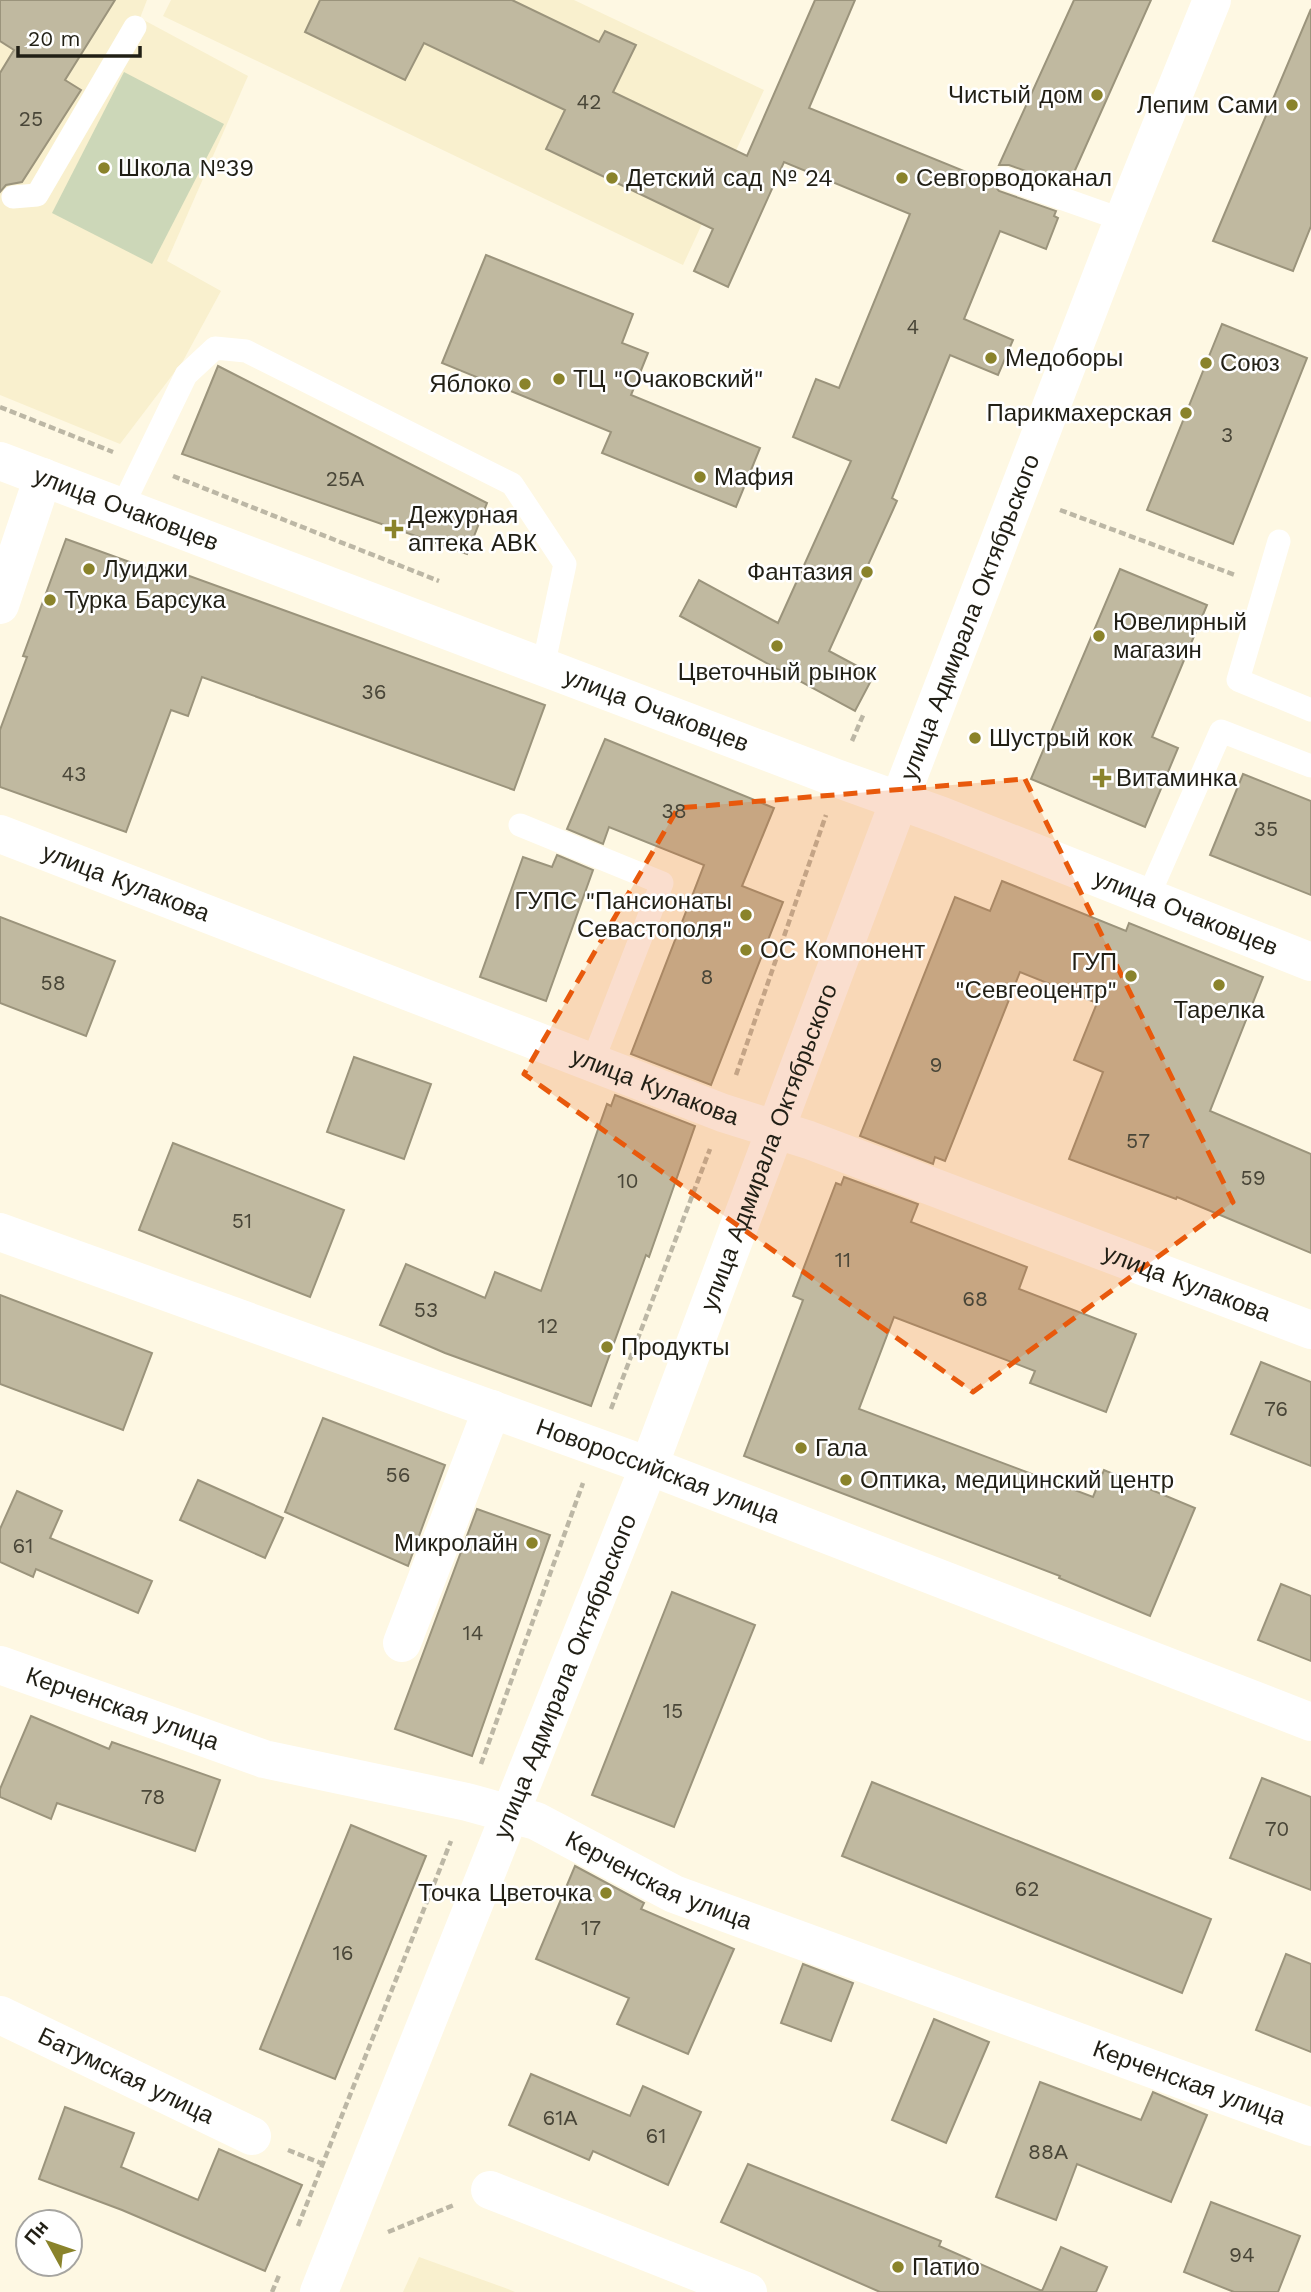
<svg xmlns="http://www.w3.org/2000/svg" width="1311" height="2292" viewBox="0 0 1311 2292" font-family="'Work Sans',sans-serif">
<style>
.built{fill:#f9f0ce}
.green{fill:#ccd7b8}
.building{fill:#c0b9a0;stroke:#9b947c;stroke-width:2}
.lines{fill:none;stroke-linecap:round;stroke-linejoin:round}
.path{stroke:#bcb7a5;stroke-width:4.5;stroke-dasharray:7 3.5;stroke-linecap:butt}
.service{stroke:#fff;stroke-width:23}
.minor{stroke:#fff;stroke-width:38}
.secondary{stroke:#fff;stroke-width:38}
.marked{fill:#e8590c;fill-opacity:0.2;stroke:#e8590c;stroke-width:5;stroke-dasharray:14 9;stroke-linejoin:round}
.poi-dot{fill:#8a832b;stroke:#fff;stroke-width:2.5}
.labels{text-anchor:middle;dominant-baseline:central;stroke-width:5;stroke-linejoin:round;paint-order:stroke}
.number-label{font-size:21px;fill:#494638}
.poi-label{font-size:24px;fill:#211f15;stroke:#fff;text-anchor:start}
.street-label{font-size:24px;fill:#211f15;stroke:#fff}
</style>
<rect width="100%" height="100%" fill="#fef8e3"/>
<g class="built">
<path d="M0,0H147L140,18L248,76L167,261L221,291L183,361L120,444L0,395Z"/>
<path d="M171,0H574L764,90L683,265L163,16Z"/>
<path d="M419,2257L508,2289L515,2292H403Z"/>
</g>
<path class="green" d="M124,72L224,124L152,264L52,213Z"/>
<g class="building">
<path d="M0,0H115L65,80L81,90L22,182L6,185L0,192V73L14,50L0,41Z"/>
<path d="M320,0H512L599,42L605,31L636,45L613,92L747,156L815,0H855L809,108L991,182L999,191L1056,211L1054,216L1058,218L1046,249L1000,231L964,319L1013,340L998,375L950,355L892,498L897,501L829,651L874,675L855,711L680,616L699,580L778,623L851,461L793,437L816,379L839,388L910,214L784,162L728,287L694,271L713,229L546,149L565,110L424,43L405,80L305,32Z"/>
<path d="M1074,0H1151L1068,186L1009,165H999Z"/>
<path d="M1311,9V226L1293,271L1213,241Z"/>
<path d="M486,255L633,314L622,343L648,353L631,395L760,448L736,507L602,453L611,432L442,363Z"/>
<path d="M1222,324L1307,358L1233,544L1147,510Z"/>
<path d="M218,366L487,503L467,554L182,454Z"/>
<path d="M66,539L160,573L162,566L545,705L514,790L202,677L188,716L171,710L126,832L0,787V730L27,657L23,656Z"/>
<path d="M1120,569L1207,605L1152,737L1178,748L1145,827L1031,779Z"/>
<path d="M605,739L774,808L742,886L783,902L711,1085L631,1054L704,865L609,827L603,844L567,829Z"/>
<path d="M1243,774L1311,801V895L1210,855Z"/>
<path d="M557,855L593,870L546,1001L480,977L523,857L552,867Z"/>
<path d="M1002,881L1126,931L1129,923L1263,977L1210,1111L1311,1154V1253L1177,1197L1176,1199L1069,1159L1103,1072L1074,1060L1097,1003L1020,972L945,1161L935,1157L933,1164L860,1136L955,897L990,911Z"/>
<path d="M0,917L115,961L86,1036L0,1003Z"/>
<path d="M354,1057L431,1084L404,1159L327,1132Z"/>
<path d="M615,1095L695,1126L649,1257L646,1255L591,1406L445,1353L380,1325L406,1264L485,1298L495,1272L541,1291L607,1104L611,1106Z"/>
<path d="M173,1143L344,1210L310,1297L139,1230Z"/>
<path d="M844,1177L918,1204L911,1222L1027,1267L1019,1289L1136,1334L1106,1412L1030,1383L1035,1371L894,1317L859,1409L1093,1497L1104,1470L1195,1508L1150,1616L1059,1578L1060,1576L744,1456L803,1300L793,1296L836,1183L841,1185Z"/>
<path d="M0,1295L152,1353L123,1430L0,1384Z"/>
<path d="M1261,1362L1311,1382V1466L1231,1434Z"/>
<path d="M323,1418L445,1465L408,1566L285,1512Z"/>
<path d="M198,1480L283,1518L265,1558L180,1520Z"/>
<path d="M17,1491L62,1511L50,1538L152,1581L138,1613L36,1569L33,1577L0,1562V1529Z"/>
<path d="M477,1509L550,1535L472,1756L395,1729Z"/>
<path d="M1281,1584L1311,1596V1661L1258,1640Z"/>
<path d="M672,1592L755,1625L674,1827L592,1795Z"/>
<path d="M31,1716L109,1749L112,1742L220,1780L195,1851L57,1803L51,1819L0,1797V1789Z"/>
<path d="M1262,1778L1311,1797V1890L1230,1858Z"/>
<path d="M872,1782L1211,1919L1182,1993L842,1856Z"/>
<path d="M351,1825L426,1856L335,2079L260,2049Z"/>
<path d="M575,1866L644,1903L641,1909L734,1949L688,2054L617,2024L629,1998L536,1959Z"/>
<path d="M1286,1954L1311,1964V2052L1256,2030Z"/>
<path d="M803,1964L853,1983L831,2041L781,2023Z"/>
<path d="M934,2019L989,2042L946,2143L892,2120Z"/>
<path d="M531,2074L630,2116L643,2086L701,2112L668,2185L593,2151L589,2160L509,2125Z"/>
<path d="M1040,2082L1141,2120L1153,2092L1207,2115L1171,2202L1077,2164L1056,2220L996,2197Z"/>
<path d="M65,2107L134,2133L121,2167L198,2200L219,2149L302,2185L265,2271L122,2210L39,2179Z"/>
<path d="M748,2164L941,2241L939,2246L1042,2291L1061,2247L1107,2267L1096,2292H880L721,2222Z"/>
<path d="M1211,2202L1300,2236L1278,2292H1234L1184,2272Z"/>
</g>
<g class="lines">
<g class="path">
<path d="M0,407L113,452"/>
<path d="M173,476L439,581"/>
<path d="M1060,510L1235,575"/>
<path d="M852,741L864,713"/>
<path d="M736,1075L826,815"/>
<path d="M611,1409L710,1149"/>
<path d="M481,1764L583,1483"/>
<path d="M288,2150L323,2164"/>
<path d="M298,2226L451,1841"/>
<path d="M388,2232L454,2205"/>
<path d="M272,2292L280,2273"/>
</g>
<g class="service">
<path d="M1004,178L1123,220"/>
<path d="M13,197L37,195L135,27"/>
<path d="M122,507L186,375L215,348L246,351L512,484L565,564L543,667"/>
<path d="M1279,541L1238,680L1311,710"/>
<path d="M520,825L662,883L592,1063"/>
<path d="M1148,897L1221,731L1311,766"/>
</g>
<g class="minor">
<path id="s1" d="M0,461L836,778L942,816L1311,962"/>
<path d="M0,605L43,477"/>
<path id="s2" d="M0,834L723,1113L809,1140L1311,1330"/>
<path id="s3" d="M0,1232L649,1466L1311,1722"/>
<path d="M402,1643L492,1409"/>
<path id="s4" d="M0,1665L264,1759L467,1802L536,1821L674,1894L1311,2127"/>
<path id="s5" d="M0,2015L252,2136"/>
<path d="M490,2190L748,2292"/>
</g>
<path class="secondary" id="s6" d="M319,2292L649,1466L899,801L1123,220L1212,0"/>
</g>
<path class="marked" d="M1025,779L1233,1202L973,1392L524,1074L678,808Z"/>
<g class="poi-dot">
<circle cx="1097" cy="95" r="7"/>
<circle cx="1292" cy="105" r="7"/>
<circle cx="104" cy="168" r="7"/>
<circle cx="612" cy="178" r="7"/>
<circle cx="902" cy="178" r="7"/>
<circle cx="991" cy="358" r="7"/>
<circle cx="1206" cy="363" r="7"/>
<circle cx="559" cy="379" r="7"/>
<circle cx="525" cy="384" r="7"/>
<circle cx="1186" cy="413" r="7"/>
<circle cx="700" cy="477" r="7"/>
<path d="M390.5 518.5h7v7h7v7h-7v7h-7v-7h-7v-7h7z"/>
<circle cx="89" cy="569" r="7"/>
<circle cx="867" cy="572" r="7"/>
<circle cx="50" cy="600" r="7"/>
<circle cx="1099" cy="636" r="7"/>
<circle cx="777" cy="646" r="7"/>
<circle cx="975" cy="738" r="7"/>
<path d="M1098.5 767.5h7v7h7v7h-7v7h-7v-7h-7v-7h7z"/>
<circle cx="746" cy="915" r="7"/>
<circle cx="746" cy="950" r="7"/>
<circle cx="1131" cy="976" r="7"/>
<circle cx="1219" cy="985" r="7"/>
<circle cx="607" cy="1347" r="7"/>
<circle cx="801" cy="1448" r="7"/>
<circle cx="846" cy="1480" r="7"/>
<circle cx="532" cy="1543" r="7"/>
<circle cx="606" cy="1893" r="7"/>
<circle cx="898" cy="2267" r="7"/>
</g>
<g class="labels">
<g class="number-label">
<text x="589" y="101">42</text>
<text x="31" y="118">25</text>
<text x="913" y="326">4</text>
<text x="1227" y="434">3</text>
<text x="345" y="478">25А</text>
<text x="374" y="691">36</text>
<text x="74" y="773">43</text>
<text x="674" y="810">38</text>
<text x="1266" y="828">35</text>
<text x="707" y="976">8</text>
<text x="53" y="982">58</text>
<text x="936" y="1064">9</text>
<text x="1138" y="1140">57</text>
<text x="1253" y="1177">59</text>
<text x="628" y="1180">10</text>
<text x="242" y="1220">51</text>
<text x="843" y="1259">11</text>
<text x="975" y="1298">68</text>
<text x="426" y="1309">53</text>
<text x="548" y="1325">12</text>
<text x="1276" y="1408">76</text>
<text x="398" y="1474">56</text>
<text x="23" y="1545">61</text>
<text x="473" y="1632">14</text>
<text x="673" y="1710">15</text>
<text x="153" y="1796">78</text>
<text x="1277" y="1828">70</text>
<text x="1027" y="1888">62</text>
<text x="591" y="1927">17</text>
<text x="343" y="1952">16</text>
<text x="560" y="2117">61А</text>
<text x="656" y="2135">61</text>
<text x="1048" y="2151">88А</text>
<text x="1242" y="2254">94</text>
</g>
<g class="poi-label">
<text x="1083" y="95" text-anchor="end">Чистый дом</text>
<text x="1278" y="105" text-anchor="end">Лепим Сами</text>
<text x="118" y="168">Школа №39</text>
<text x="626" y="178">Детский сад № 24</text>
<text x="916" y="178">Севгорводоканал</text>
<text x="1005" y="358">Медоборы</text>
<text x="1220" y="363">Союз</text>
<text x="573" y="379">ТЦ "Очаковский"</text>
<text x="511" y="384" text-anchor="end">Яблоко</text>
<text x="1172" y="413" text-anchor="end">Парикмахерская</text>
<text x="714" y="477">Мафия</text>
<text x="408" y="515">Дежурная<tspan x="408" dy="28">аптека АВК</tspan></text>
<text x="103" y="569">Луиджи</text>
<text x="853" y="572" text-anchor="end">Фантазия</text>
<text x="64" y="600">Турка Барсука</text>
<text x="1113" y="622">Ювелирный<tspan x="1113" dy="28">магазин</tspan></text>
<text x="777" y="672" text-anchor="middle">Цветочный рынок</text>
<text x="989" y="738">Шустрый кок</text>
<text x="1116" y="778">Витаминка</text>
<text x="732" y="901" text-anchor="end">ГУПС "Пансионаты<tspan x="732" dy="28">Севастополя"</tspan></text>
<text x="760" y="950">ОС Компонент</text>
<text x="1117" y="962" text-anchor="end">ГУП<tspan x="1117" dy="28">"Севгеоцентр"</tspan></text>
<text x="1219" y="1010" text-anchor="middle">Тарелка</text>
<text x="621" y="1347">Продукты</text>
<text x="815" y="1448">Гала</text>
<text x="860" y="1480">Оптика, медицинский центр</text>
<text x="518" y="1543" text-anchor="end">Микролайн</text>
<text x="592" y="1893" text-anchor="end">Точка Цветочка</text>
<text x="912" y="2267">Патио</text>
</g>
<g class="street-label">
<text stroke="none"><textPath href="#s1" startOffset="135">улица Очаковцев</textPath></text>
<text stroke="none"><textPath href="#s6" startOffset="1797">улица Адмирала Октябрьского</textPath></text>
<text stroke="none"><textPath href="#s1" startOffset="702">улица Очаковцев</textPath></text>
<text stroke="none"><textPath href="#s2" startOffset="135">улица Кулакова</textPath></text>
<text stroke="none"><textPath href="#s1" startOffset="1269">улица Очаковцев</textPath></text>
<text stroke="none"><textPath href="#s2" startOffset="702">улица Кулакова</textPath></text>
<text stroke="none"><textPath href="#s6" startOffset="1230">улица Адмирала Октябрьского</textPath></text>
<text stroke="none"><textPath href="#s2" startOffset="1269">улица Кулакова</textPath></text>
<text stroke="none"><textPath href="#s3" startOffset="700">Новороссийская улица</textPath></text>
<text stroke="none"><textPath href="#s6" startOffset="663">улица Адмирала Октябрьского</textPath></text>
<text stroke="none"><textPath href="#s4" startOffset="130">Керченская улица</textPath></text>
<text stroke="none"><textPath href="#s4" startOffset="696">Керченская улица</textPath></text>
<text stroke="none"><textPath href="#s5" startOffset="140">Батумская улица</textPath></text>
<text stroke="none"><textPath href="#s4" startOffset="1264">Керченская улица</textPath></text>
</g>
</g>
<g transform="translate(49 2243) rotate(310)"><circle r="33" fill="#ffffff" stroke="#a6a5a1" stroke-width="2"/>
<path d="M0-5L12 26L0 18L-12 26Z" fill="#8a832b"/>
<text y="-10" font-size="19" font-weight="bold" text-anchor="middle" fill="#211f15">Пн</text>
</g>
<path d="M18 46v10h122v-10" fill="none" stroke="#211f15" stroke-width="3.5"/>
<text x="28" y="46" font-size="21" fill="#211f15" stroke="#ffffff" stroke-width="5" paint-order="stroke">20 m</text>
</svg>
